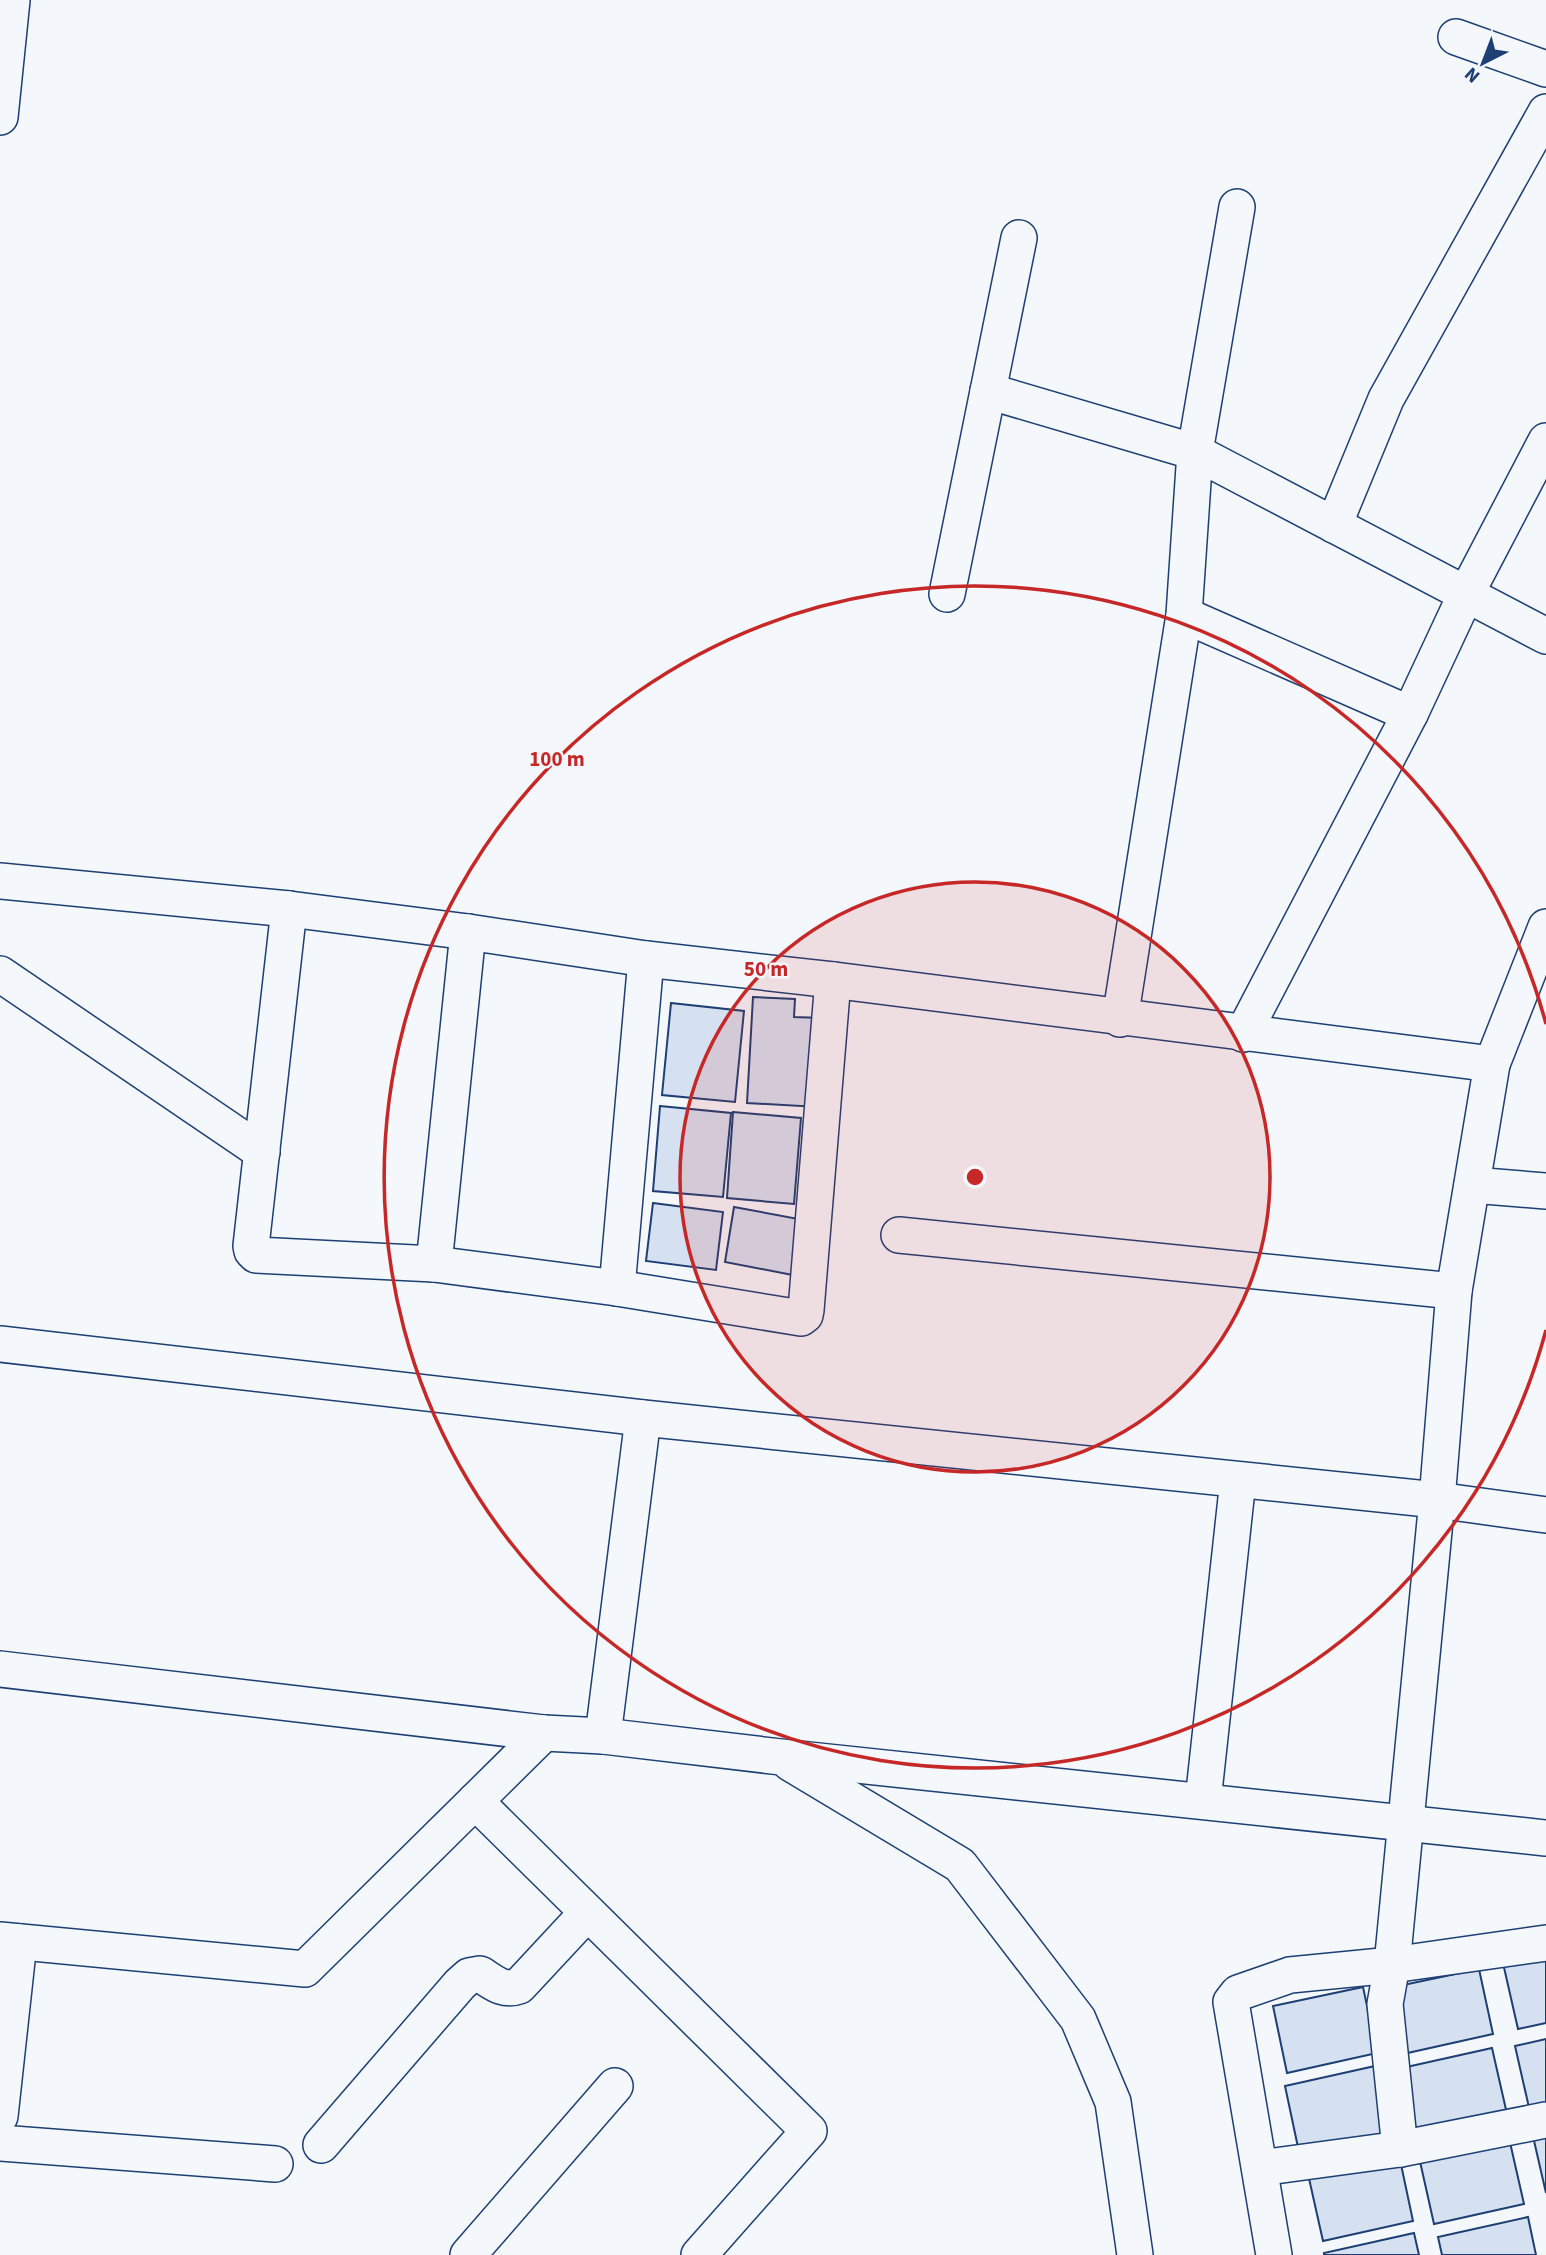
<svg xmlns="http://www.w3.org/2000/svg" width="1546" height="2255" viewBox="0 0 1546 2255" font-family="'Source Sans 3',sans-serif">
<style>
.building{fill:#d5e0f0;stroke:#1d3f73;stroke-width:2}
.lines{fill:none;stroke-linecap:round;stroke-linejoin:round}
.street-casing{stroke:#1d3f73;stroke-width:38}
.street{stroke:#f4f7fb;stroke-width:35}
.ring{fill:none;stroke:#c62828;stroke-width:3.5}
.centre{fill:#c62828;stroke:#f4f7fb;stroke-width:3.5}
.ring-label{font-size:21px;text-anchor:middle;font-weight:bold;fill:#c62828;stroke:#f4f7fb;stroke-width:5;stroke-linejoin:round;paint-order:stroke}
</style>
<rect width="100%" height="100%" fill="#f4f7fb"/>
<g class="building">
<path d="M753,997L795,999L794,1017L823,1018L818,1107L747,1103Z"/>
<path d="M671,1003L744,1011L735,1102L662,1095Z"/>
<path d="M660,1106L731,1113L723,1197L653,1191Z"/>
<path d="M733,1112L801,1118L794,1204L727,1198Z"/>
<path d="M653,1203L723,1212L716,1270L646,1261Z"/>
<path d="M734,1207L809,1221L798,1276L725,1262Z"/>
<path d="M1546,1954V2023L1518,2029L1503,1963Z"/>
<path d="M1479,1969L1493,2034L1403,2054L1389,1988Z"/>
<path d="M1363,1987L1377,2053L1287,2073L1273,2006Z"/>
<path d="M1546,2039V2109L1530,2112L1515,2046Z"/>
<path d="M1492,2048L1507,2114L1417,2134L1402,2068Z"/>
<path d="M1375,2066L1389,2133L1299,2152L1285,2086Z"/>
<path d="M1546,2129V2193L1532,2132Z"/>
<path d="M1509,2138L1524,2204L1434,2224L1419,2157Z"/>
<path d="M1399,2155L1413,2221L1323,2241L1308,2174Z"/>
<path d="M1528,2217L1536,2255H1442L1438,2237Z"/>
<path d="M1414,2233L1419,2255H1324V2253Z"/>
</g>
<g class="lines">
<defs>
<g id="street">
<path d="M1456,37L1546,69"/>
<path d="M0,117L12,0"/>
<path d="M988,391L1195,452L1546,636"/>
<path d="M1334,525L1386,399L1546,112"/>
<path d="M947,594L1019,238"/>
<path d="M1184,615L1410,714"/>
<path d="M0,881L289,909L468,932L646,959L833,980L1492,1064"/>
<path d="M289,909L251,1246L252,1251L256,1255L434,1264L617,1288L801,1318L805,1315L806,1310L833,980"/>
<path d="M0,974L262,1152"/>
<path d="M1120,1019L1184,615L1195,452L1237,207"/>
<path d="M1243,1034L1410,714L1466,594L1546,441"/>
<path d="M1472,1185L1546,1191"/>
<path d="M899,1235L1454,1291"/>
<path d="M434,1264L468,932"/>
<path d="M617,1288L646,959"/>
<path d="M0,1344L643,1418L1437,1500L1546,1515"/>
<path d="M0,1669L544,1733L603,1736L781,1757L1546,1838"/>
<path d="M603,1736L643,1418"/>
<path d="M790,1763L960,1865L1078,2019L1113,2102L1135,2255"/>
<path d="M475,1801L809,2131L699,2255"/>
<path d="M1203,1801L1238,1480"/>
<path d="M0,1940L305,1969L544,1733"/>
<path d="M0,2116L19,1942"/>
<path d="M0,2143L275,2164"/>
<path d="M321,2145L460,1984L469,1976L480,1974C493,1982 503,1992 519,1986L587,1913"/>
<path d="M1400,2149L1385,2004L1392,1965L1437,1500L1454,1291L1492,1064L1546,927"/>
<path d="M1260,2168L1400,2149L1546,2120"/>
<path d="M468,2255L615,2086"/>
<path d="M1274,2255L1231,2002L1238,1993L1290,1975L1392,1965L1546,1943"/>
</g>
</defs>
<use href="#street" class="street-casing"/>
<use href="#street" class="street"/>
</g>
<circle cx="975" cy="1177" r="295" fill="#c62828" fill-opacity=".12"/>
<g class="ring">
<circle cx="975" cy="1177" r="295"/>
<path d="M1546 1330A591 591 0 1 1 1546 1024"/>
</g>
<circle cx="975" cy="1177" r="10" class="centre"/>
<g class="ring-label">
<text x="557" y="766">100 m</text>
<text x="766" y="976">50 m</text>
</g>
<g transform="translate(1483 63) rotate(222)" stroke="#f4f7fb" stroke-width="5" paint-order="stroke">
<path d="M0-5L12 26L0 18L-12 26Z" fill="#1d3f73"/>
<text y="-10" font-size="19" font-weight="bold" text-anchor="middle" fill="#1d3f73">N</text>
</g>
</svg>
